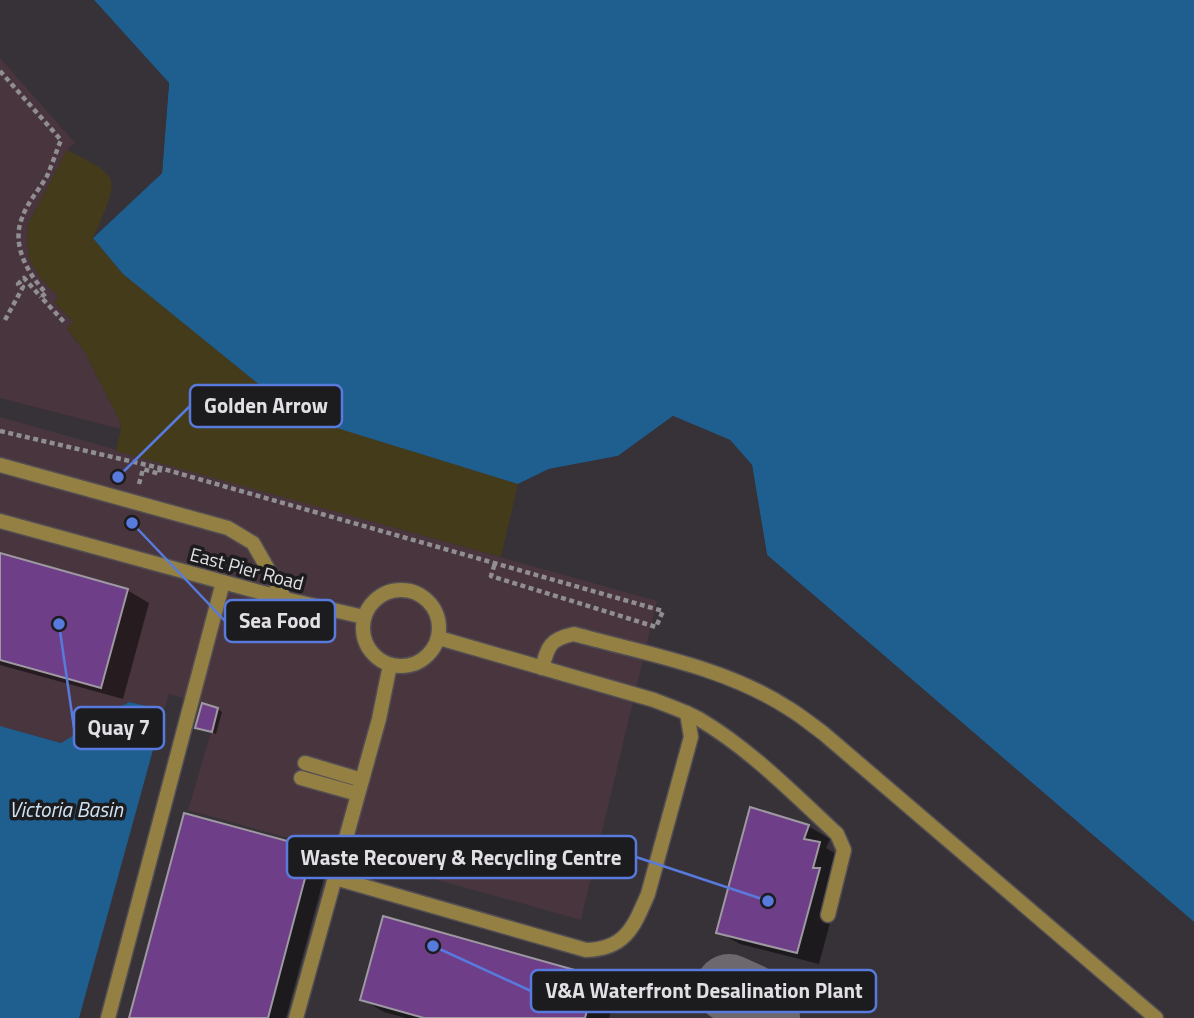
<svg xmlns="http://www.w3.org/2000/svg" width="1194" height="1018" viewBox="0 0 1194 1018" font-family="'Titillium Web',sans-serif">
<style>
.commercial{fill:#48353d}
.sand{fill:#443b1b}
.water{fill:#1e5f90}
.pier{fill:#363238}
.shadow{fill:#0007}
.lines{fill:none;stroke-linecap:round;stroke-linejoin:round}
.taxiway{stroke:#6c686e;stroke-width:68}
.building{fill:#6e3e89;stroke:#9e99a1;stroke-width:2}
.lane-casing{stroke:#524e54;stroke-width:17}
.street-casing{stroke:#524e54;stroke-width:17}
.path{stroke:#918e93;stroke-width:4.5;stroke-dasharray:5 3.5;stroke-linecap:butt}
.lane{stroke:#948043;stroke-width:14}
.street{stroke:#948043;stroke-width:14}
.labels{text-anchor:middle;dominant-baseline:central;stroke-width:7;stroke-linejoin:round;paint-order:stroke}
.street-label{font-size:19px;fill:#e2e0e4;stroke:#1c1b1e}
.water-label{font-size:21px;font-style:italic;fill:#d0e3f4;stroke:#1c1b1e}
.leader{fill:none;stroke:#587adc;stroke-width:2.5}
.callout-dot{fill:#587adc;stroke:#1c1b1e;stroke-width:2.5}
.callout{fill:#1c1b1e;stroke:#587adc;stroke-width:2.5}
.callout-label{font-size:21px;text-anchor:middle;font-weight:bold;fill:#e2e0e4}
</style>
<rect width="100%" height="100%" fill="#363238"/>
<g class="commercial">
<path d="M0,58L75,143L67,150L28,224L27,241L30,261L42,280L59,297L54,302L74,323L67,329L84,351L119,419L121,429L0,398Z"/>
<path d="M0,417L657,601L581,920L188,810L218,708L169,694L164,710L129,702L61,743L0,726Z"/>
</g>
<path class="sand" d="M67,150C78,156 104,167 110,178C117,189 98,226 93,238L123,274L297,415L518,484L501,557L116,451L121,429L119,419L84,351L67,328L73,322L54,302L59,297L42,280L30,261L27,241L28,224Z"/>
<g class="water">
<path d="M94,0H1194V922L767,555L752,465L730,440L673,416L618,456L549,469L518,484L298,416L123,274L93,238L162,173L169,83Z"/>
<path d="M129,702L164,710L79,1018H0V726L61,743Z"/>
</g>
<g class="pier">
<path d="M91,0H94L169,83L162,173L93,238L96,230L159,171L166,85Z"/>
<path d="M673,416L730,440L752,465L767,555L1194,922V926L764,558L748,467L728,443L674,420L620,459L550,472L517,487L518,484L549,469L618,456Z"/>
</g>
<g class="shadow">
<path d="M0,555L127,590L149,603L123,699L0,665Z"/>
<path d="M218,709L222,712L216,734L197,727Z"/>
<path d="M186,815L313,850L329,859L286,1018H131Z"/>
<path d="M808,826L830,839L826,848L840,856L841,882L819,964L740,944L718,932Z"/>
<path d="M596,977L617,990L609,1018H406L384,1012L362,999Z"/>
</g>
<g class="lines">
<path class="taxiway" d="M729,988L749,997L766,1018"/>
</g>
<g class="building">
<path d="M0,553L128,589L101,688L0,660Z"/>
<path d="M202,703L218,708L212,732L195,728Z"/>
<path d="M750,807L809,825L804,839L820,842L813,868H820L797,953L716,933Z"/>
<path d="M184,813L313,848L268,1018H129Z"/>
<path d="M383,916L596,976L585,1018H424L360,1000Z"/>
</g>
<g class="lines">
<defs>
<g id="lane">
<path d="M0,465L228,528L253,543L285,599"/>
<path d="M439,638L654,700C669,706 685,711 699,719C750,749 794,794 837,834L844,850L828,915"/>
<path d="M542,668C548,646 550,639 574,634C646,654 725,667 788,708C800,715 812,725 823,733L1156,1018"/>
<path d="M305,763L362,780"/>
<path d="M301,778L358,794"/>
<path d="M335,878L586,950C626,949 634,926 648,894L691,737L687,713"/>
<path d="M108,1018L223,582"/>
</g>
<g id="street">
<path d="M0,521L285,599L364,617"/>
<circle cx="401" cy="628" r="38"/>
<path d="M296,1018L379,719L390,665"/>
</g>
</defs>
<use href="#lane" class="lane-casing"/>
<use href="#street" class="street-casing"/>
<g class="path">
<path d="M0,71L61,140C56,152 52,165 47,176C39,190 27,203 22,218C11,245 28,274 46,293L41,297L65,323"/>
<path d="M5,320L23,287L18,284L24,278L41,297"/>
<path d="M0,431L160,468L663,611L656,627L491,576L495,563"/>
<path d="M139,484L143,469L159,474L160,468"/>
</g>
<use href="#lane" class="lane"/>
<use href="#street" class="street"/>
</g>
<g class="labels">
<g class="street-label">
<text transform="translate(247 568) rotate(15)">East Pier Road</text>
</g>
<g class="water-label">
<text x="66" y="809">Victoria Basin</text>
</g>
</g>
<path class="leader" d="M118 477L190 406M132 523L225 621M59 624L74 728M768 901L636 857M433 946L531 991"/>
<g class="callout-dot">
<circle cx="118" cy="477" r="7"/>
<circle cx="132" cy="523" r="7"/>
<circle cx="59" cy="624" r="7"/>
<circle cx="768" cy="901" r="7"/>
<circle cx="433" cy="946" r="7"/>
</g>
<g class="callout">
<rect x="190" y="385" width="152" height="42" rx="7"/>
<rect x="225" y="600" width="110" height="42" rx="7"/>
<rect x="74" y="707" width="90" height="42" rx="7"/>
<rect x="287" y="836" width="349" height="42" rx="7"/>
<rect x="531" y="970" width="345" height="42" rx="7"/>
</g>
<g class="callout-label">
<text x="266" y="413">Golden Arrow</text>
<text x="280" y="628">Sea Food</text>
<text x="119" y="735">Quay 7</text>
<text x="461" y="865">Waste Recovery &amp; Recycling Centre</text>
<text x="704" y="998">V&amp;A Waterfront Desalination Plant</text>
</g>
</svg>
